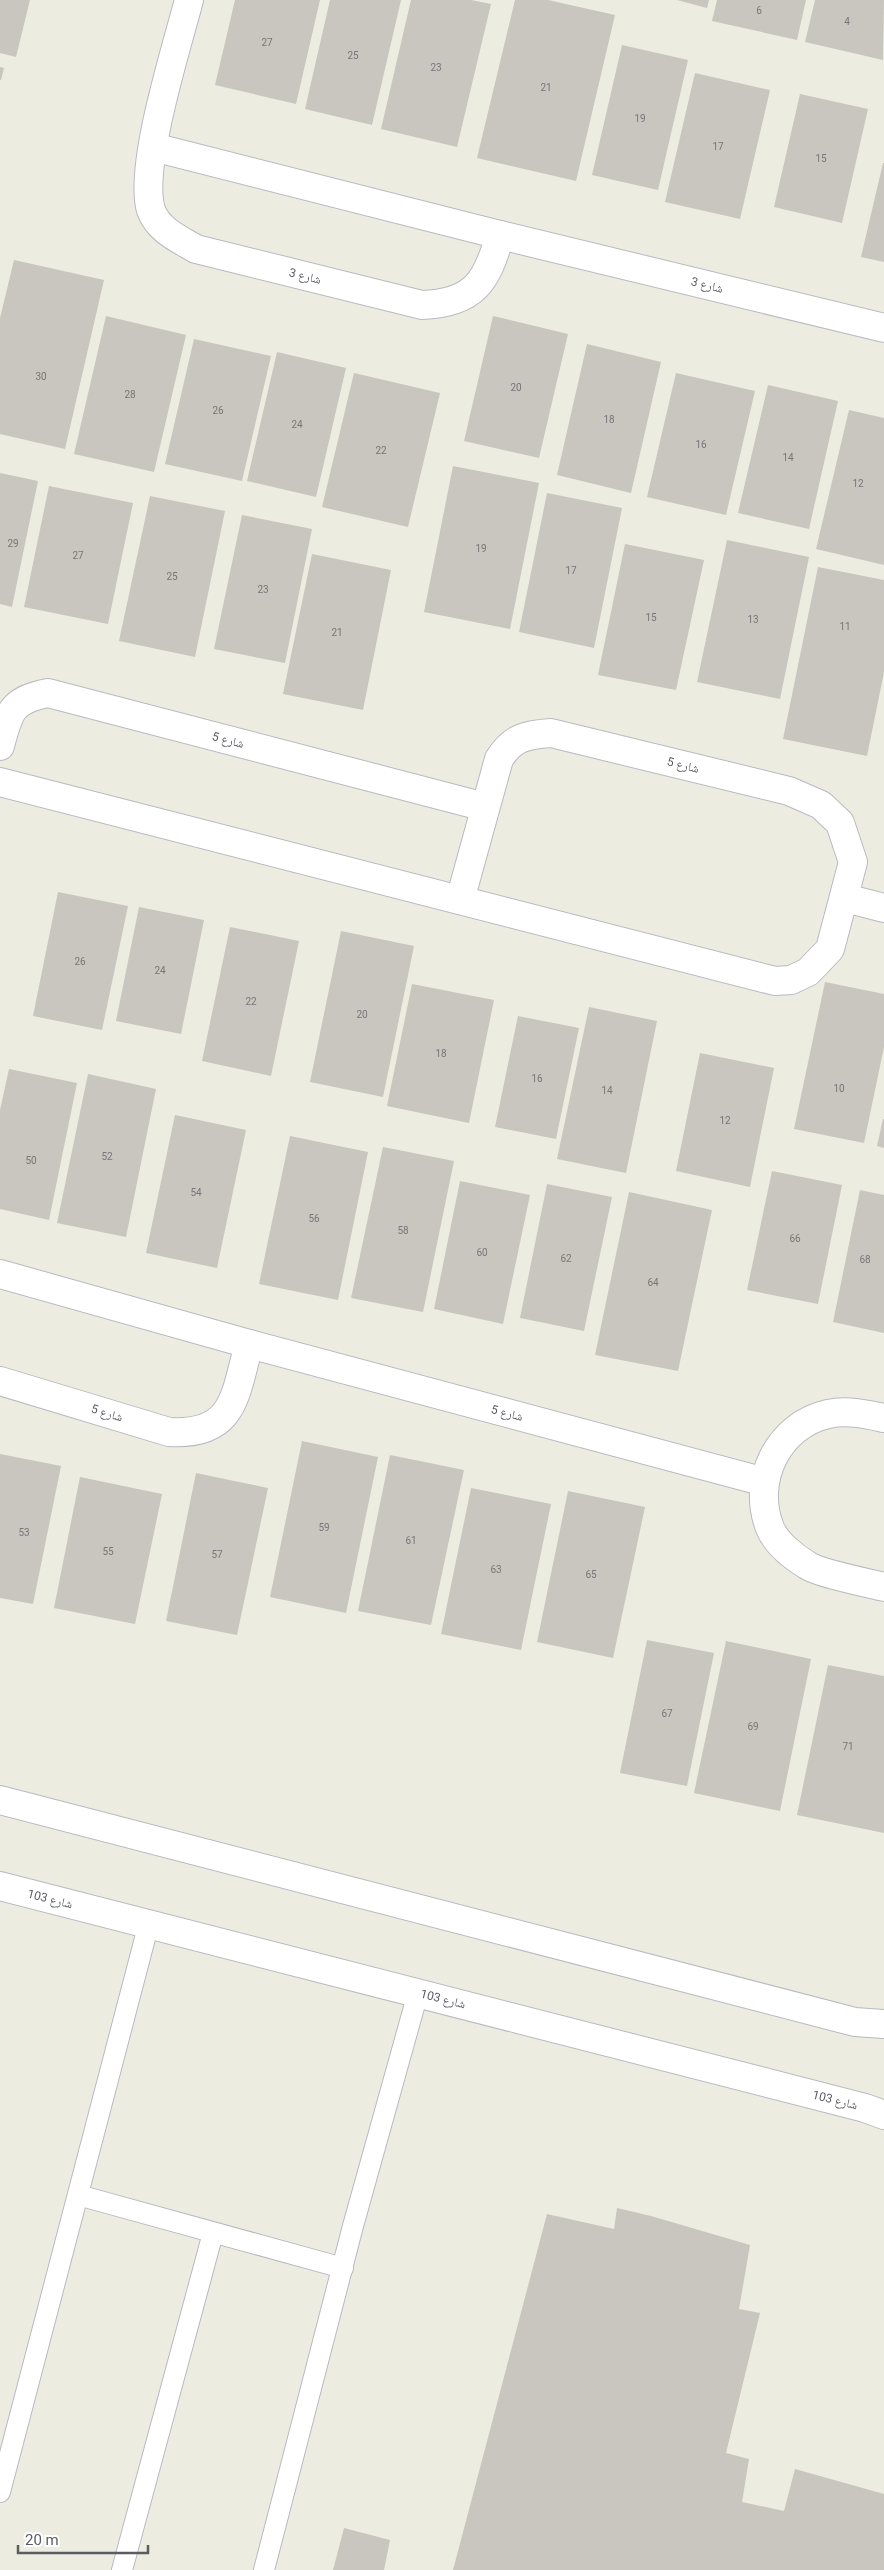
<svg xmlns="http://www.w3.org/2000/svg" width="884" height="2570" viewBox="0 0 884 2570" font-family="Roboto,'Noto Naskh Arabic',sans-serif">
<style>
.building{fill:#c8c6be}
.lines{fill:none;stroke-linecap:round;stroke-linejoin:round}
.service-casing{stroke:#b9bac0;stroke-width:22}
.minor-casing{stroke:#b9bac0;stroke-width:30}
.tertiary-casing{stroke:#b9bac0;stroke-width:30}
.service{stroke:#fff;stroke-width:20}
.minor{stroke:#fff;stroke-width:28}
.tertiary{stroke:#fff;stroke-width:28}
.labels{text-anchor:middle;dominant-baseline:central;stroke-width:5;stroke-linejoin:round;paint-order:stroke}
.number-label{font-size:10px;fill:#757679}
.street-label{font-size:12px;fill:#595c62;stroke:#fff}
</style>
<rect width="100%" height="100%" fill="#edece1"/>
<g class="building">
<path d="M0,0H30L16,57L0,53Z"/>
<path d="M235,0H320L296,104L215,85Z"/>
<path d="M330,0H401L372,125L305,109Z"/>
<path d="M411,0H471L491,4L457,147L381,129Z"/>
<path d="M515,0H548L615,15L576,181L477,158Z"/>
<path d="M677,0H709L707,8Z"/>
<path d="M717,0H806L797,40L712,21Z"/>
<path d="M815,0H884L883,60L805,42Z"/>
<path d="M622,45L688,60L658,190L592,175Z"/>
<path d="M0,67L4,68L1,80H0Z"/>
<path d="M695,73L770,90L740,219L665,202Z"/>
<path d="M800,94L868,109L842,223L774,207Z"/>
<path d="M883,163H884V262L861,257Z"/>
<path d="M14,260L104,280L65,449L0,434V318Z"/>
<path d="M106,316L186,335L154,472L74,454Z"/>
<path d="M493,316L568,334L539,458L464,441Z"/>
<path d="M194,339L271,356L242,481L165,464Z"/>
<path d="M587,344L661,362L631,493L557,475Z"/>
<path d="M277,352L346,368L316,497L247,481Z"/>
<path d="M354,373L440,393L408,527L322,507Z"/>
<path d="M676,373L755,391L726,515L647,497Z"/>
<path d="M768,385L838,401L809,529L738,513Z"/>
<path d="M849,410L884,418V565L816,549Z"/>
<path d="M453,466L539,483L510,629L424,612Z"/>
<path d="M0,473L38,481L12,607L0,604Z"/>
<path d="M49,486L133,503L108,624L24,607Z"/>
<path d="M547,493L622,508L594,648L519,632Z"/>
<path d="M150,496L225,511L195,657L119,641Z"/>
<path d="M242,515L312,529L285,663L214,649Z"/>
<path d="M727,540L809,557L780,699L697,682Z"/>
<path d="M625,544L704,560L676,690L598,675Z"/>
<path d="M312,554L391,570L363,710L283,694Z"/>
<path d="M818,567L884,580V672L867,756L783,739Z"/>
<path d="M58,892L128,906L102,1030L33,1016Z"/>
<path d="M139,907L204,920L181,1034L116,1021Z"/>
<path d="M230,927L299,941L271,1076L202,1061Z"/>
<path d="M341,931L414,946L383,1097L310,1082Z"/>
<path d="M825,982L884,994V1047L864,1143L794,1129Z"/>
<path d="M412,984L494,1000L469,1123L387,1106Z"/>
<path d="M589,1007L657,1021L626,1173L557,1159Z"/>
<path d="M518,1016L579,1028L556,1139L495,1127Z"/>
<path d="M700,1053L774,1068L750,1187L676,1171Z"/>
<path d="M9,1069L77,1083L49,1220L0,1209V1110Z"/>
<path d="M88,1074L156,1089L126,1237L57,1223Z"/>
<path d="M175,1115L246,1130L217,1268L146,1253Z"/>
<path d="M883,1119H884V1148L877,1146Z"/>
<path d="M290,1136L368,1152L338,1300L259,1284Z"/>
<path d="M383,1147L454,1161L423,1312L351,1298Z"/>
<path d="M772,1171L842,1185L818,1304L747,1290Z"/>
<path d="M460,1181L530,1195L503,1324L434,1309Z"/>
<path d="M547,1184L612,1197L584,1331L520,1318Z"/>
<path d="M860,1190L884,1195V1333L833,1322Z"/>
<path d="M629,1192L712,1210L678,1371L595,1355Z"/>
<path d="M302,1441L378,1457L346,1613L270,1597Z"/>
<path d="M0,1454L61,1466L33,1604L0,1598Z"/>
<path d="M390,1455L464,1470L431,1625L358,1611Z"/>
<path d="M196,1473L268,1488L237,1635L166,1621Z"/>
<path d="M80,1477L162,1494L135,1624L54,1608Z"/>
<path d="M471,1488L551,1504L521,1650L441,1634Z"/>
<path d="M568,1491L645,1507L613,1658L537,1642Z"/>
<path d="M647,1640L714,1653L687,1786L620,1773Z"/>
<path d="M726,1641L811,1659L780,1811L694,1793Z"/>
<path d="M828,1665L884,1676V1833L797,1815Z"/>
<path d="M617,2208L651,2216L750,2245L739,2309L760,2313L726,2453L749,2459L742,2502L784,2511L795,2469L884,2494V2570H453L547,2214L614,2229Z"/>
<path d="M344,2528L390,2540L384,2570H333Z"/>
</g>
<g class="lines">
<defs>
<g id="service">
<path d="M78,2195L343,2268"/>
<path d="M0,2492L149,1923"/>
<path d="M122,2570L213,2233"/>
<path d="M264,2570L353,2226L418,1993"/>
</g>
<g id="minor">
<path d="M189,0C177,46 138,168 151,210C158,230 179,239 196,249L422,305C474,303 487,282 500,235"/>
<path d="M153,147L500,235L884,328"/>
<path d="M0,746C9,712 11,700 48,693L485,807"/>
<path d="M0,782L775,981L791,980L808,972L830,949L853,862L840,823L821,805L789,791L551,733C526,735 513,737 499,759L460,900"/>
<path d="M845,898L884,908"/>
<path d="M0,1274L249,1344L765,1482"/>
<path d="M0,1381L169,1432C235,1436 235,1395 249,1344"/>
<path d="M884,1418C865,1414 847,1410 828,1414C778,1425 751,1481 770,1528C776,1543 794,1557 807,1565C818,1573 868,1583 884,1587"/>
</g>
<g id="tertiary">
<path d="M0,1800L855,2022L884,2024"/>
<path d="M0,1886L865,2108L884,2115"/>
</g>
</defs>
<use href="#service" class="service-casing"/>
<use href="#minor" class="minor-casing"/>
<use href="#tertiary" class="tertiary-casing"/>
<use href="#service" class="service"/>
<use href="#minor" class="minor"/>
<use href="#tertiary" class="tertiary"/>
</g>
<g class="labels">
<g class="number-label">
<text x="759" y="10">6</text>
<text x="847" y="21">4</text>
<text x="267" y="42">27</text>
<text x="353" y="55">25</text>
<text x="436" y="67">23</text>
<text x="546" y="87">21</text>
<text x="640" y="118">19</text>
<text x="718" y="146">17</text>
<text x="821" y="158">15</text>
<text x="41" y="376">30</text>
<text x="516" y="387">20</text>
<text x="130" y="394">28</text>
<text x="218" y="410">26</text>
<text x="609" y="419">18</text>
<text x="297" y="424">24</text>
<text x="701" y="444">16</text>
<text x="381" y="450">22</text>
<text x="788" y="457">14</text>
<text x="858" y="483">12</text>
<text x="13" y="543">29</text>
<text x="481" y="548">19</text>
<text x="78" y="555">27</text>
<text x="571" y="570">17</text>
<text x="172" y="576">25</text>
<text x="263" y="589">23</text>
<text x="651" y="617">15</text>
<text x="753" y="619">13</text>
<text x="845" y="626">11</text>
<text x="337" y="632">21</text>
<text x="80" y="961">26</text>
<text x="160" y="970">24</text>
<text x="251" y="1001">22</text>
<text x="362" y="1014">20</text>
<text x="441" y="1053">18</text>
<text x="537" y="1078">16</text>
<text x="839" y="1088">10</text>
<text x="607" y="1090">14</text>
<text x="725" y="1120">12</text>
<text x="107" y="1156">52</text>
<text x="31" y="1160">50</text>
<text x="196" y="1192">54</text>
<text x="314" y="1218">56</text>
<text x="403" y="1230">58</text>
<text x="795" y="1238">66</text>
<text x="482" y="1252">60</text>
<text x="566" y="1258">62</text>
<text x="865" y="1259">68</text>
<text x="653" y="1282">64</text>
<text x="324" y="1527">59</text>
<text x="24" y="1532">53</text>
<text x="411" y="1540">61</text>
<text x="108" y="1551">55</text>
<text x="217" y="1554">57</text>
<text x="496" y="1569">63</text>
<text x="591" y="1574">65</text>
<text x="667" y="1713">67</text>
<text x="753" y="1726">69</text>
<text x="848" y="1746">71</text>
</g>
<g class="street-label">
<text transform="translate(305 276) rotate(14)">شارع 3</text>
<text transform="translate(707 285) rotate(14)">شارع 3</text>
<text transform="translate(228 740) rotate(15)">شارع 5</text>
<text transform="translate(683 765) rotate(14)">شارع 5</text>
<text transform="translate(107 1413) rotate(17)">شارع 5</text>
<text transform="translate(507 1413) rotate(15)">شارع 5</text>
<text transform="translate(50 1899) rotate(14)">شارع 103</text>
<text transform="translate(443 1999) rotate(14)">شارع 103</text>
<text transform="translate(835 2100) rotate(14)">شارع 103</text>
</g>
</g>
<path d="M18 2545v8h130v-8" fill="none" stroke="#595c62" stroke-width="2.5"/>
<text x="25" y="2545" font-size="15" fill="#595c62" stroke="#ffffff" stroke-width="4" paint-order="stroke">20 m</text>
</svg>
